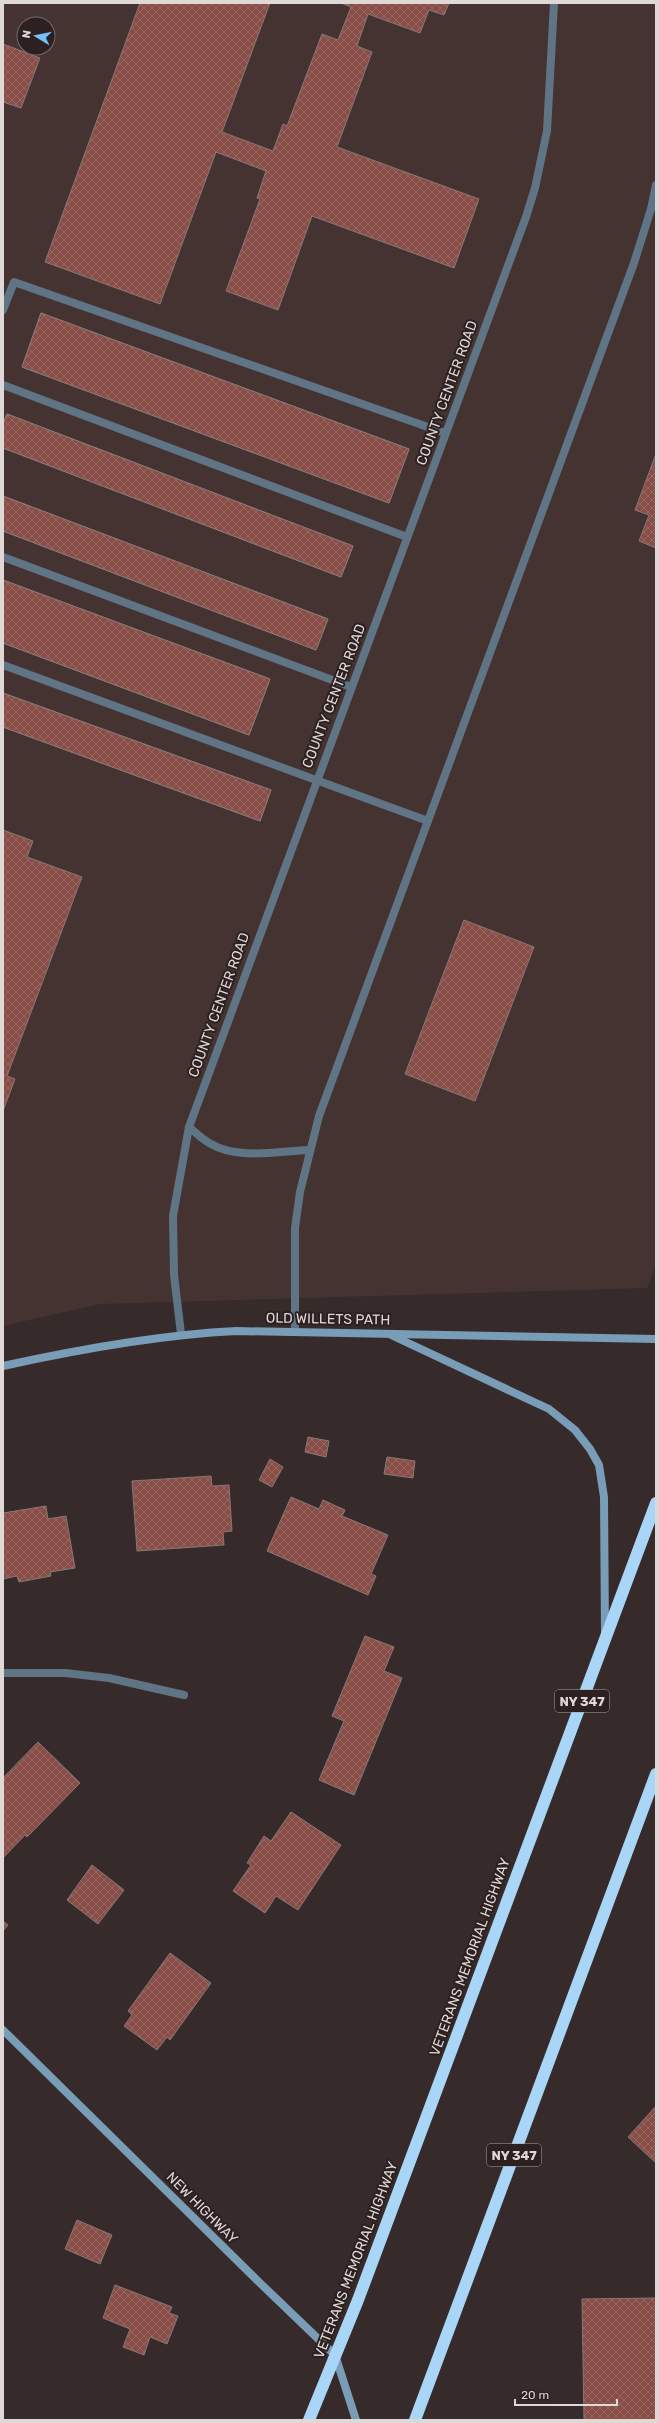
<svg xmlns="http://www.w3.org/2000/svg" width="659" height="2423" viewBox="0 0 659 2423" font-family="Rubik,sans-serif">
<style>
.built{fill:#443330;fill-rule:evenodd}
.building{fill:url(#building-cross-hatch);stroke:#867977}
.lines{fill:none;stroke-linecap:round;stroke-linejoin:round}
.lane{stroke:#5f7586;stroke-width:8}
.street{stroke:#5f7586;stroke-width:8}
.secondary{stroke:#799cb7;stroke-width:8}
.highway{stroke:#a9d5f7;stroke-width:12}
.labels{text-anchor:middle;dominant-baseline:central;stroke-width:4;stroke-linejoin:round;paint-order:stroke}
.shield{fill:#2c2120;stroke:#a9a1a0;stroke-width:1}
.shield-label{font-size:13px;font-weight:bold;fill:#dfd8d7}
.street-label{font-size:14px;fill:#dfd8d7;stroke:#2c2120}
</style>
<defs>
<pattern id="building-cross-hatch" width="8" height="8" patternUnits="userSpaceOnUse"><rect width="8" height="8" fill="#894d47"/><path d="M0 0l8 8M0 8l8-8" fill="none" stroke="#996661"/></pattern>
</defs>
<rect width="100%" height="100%" fill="#362b2a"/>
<path class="built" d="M3,3H656V1264L647,1288L100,1304L3,1326ZM24,24H48V48H24Z"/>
<g class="building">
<path d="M140,3H270L222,132L273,151L283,124L287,126L322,34L338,40L351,7L341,3H449L444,15L429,10L420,33L368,14L357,46L372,52L337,147L479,199L454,268L312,216L278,310L226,291L260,199L257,198L266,171L216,152L160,304L45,262Z"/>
<path d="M3,44L40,58L21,108L3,102Z"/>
<path d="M41,313L409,449L389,503L22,367Z"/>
<path d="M41,313L409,449L389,503L22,367Z"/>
<path d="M7,414L353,546L341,577L3,448V424Z"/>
<path d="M7,414L353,546L341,577L3,448V424Z"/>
<path d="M656,454V548L639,541L649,515L635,510Z"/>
<path d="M3,496L328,619L316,650L3,531Z"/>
<path d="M3,496L328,619L316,650L3,531Z"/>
<path d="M3,580L270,679L249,735L3,643Z"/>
<path d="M3,580L270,679L249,735L3,643Z"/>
<path d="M3,693L271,790L260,821L3,727Z"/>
<path d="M3,693L271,790L260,821L3,727Z"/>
<path d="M3,830L33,841L27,857L82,877L7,1076L15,1079L3,1111Z"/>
<path d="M464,920L534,947L475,1101L405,1074Z"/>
<path d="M308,1437L329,1441L326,1457L305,1452Z"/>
<path d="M387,1457L415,1461L413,1478L384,1474Z"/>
<path d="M270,1459L283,1467L272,1487L259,1480Z"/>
<path d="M211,1476L212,1486L229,1485L232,1531L223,1532L224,1545L137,1551L132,1481Z"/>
<path d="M291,1497L319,1509L323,1500L345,1510L342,1516L388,1535L371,1574L376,1576L368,1595L267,1551Z"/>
<path d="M46,1506L48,1519L66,1516L75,1568L50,1572L51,1576L19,1582L17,1576L3,1579V1513Z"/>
<path d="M365,1636L394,1647L384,1671L402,1678L354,1795L319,1780L344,1721L332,1716Z"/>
<path d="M38,1742L80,1783L27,1837L25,1835L3,1858V1778Z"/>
<path d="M291,1812L341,1845L298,1910L276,1896L265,1913L233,1891L251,1865L247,1863L264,1836L271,1841Z"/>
<path d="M92,1865L124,1890L98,1924L67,1900Z"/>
<path d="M3,1921L8,1925L3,1931Z"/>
<path d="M170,1953L211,1983L170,2040L167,2037L157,2050L124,2026L132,2015L128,2011Z"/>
<path d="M656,2106V2163L628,2137Z"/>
<path d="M77,2220L112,2235L100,2264L65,2249Z"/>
<path d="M115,2285L172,2307L169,2313L178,2316L167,2344L150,2337L144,2355L123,2347L130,2329L103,2318Z"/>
<path d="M656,2298V2420H584L582,2299Z"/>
</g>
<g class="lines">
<g class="lane">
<path d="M3,310L14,282L445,433"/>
<path d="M3,385L407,537"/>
<path d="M3,557L351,687"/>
<path d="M3,665L316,780"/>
</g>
<g class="street">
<path d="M316,780L428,821"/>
<path d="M189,1127C196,1133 203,1140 211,1144C238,1160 280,1151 309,1150"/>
<path d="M295,1332V1228L300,1192L319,1116L634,263L651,209L656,185"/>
<path d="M181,1334L174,1275L173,1216L189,1127L526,217L535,188L547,131L554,3"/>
<path d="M3,1673H65L109,1678L184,1695"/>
</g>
<g class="secondary">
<path d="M391,1335L549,1409L575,1430L590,1449L599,1465L604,1497L605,1634"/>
<path d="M3,1366C80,1349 157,1335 236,1331L656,1339"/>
<path d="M3,2030L262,2285L335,2355L356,2420"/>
</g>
<g class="highway">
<path d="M309,2420L358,2300L656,1503"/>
<path d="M415,2420L656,1774"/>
</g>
</g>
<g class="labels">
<g class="shield">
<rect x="555" y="1690" width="54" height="22" rx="3"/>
<rect x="487" y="2144" width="54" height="22" rx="3"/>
</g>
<g class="shield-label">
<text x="582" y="1701">NY 347</text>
<text x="514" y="2155">NY 347</text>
</g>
<g class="street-label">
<text transform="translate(447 393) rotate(-70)">COUNTY CENTER ROAD</text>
<text transform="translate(334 696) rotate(-69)">COUNTY CENTER ROAD</text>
<text transform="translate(219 1005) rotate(-70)">COUNTY CENTER ROAD</text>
<text transform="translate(328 1319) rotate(1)">OLD WILLETS PATH</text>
<text transform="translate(470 1957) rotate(-70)">VETERANS MEMORIAL HIGHWAY</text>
<text transform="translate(202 2208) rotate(45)">NEW HIGHWAY</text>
<text transform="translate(356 2260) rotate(-69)">VETERANS MEMORIAL HIGHWAY</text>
</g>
</g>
<rect width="659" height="2423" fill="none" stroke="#dfd8d7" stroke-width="8"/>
<g transform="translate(36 36) rotate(280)"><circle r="19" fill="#2c2120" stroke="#746a69"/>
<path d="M0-3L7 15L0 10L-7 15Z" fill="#75c0f6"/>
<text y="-6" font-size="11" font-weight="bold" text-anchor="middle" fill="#dfd8d7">N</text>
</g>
<path d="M515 2399v6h102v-6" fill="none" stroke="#dfd8d7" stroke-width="2"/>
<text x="521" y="2399" font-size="12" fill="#dfd8d7" stroke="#2c2120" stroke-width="3" paint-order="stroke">20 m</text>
</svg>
